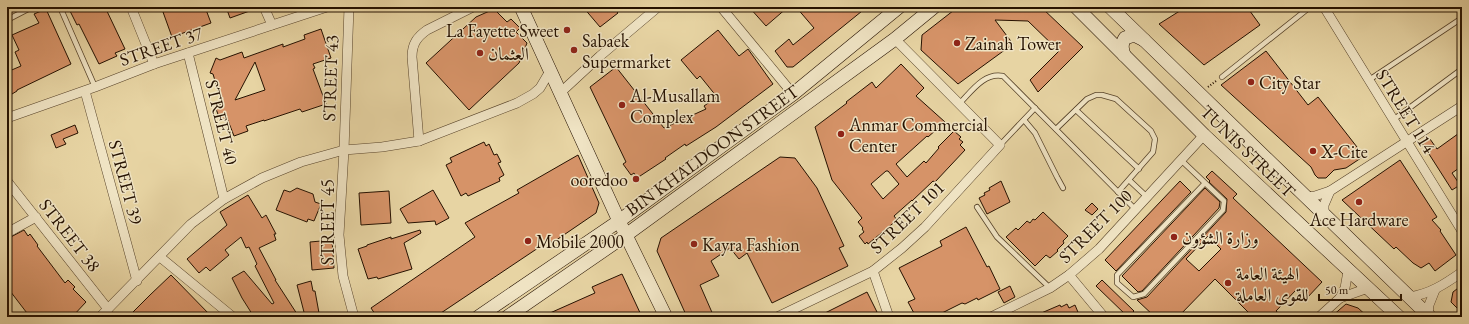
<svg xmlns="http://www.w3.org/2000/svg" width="1469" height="324" viewBox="0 0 1469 324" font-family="'EB Garamond',Amiri,serif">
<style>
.building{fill:#d69368;stroke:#251100;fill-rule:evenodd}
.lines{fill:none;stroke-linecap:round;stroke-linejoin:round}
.lane-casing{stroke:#564229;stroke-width:6}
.street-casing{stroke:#564229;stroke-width:10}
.secondary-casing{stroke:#251100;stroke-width:14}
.path{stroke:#251100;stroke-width:2;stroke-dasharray:1 2;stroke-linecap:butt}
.lane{stroke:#efe3c3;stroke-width:4.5}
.street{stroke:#efe3c3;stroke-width:9}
.secondary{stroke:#efe3c3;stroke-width:13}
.poi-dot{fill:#8f2418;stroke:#efe3c3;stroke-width:1.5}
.labels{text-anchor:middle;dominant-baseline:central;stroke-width:3;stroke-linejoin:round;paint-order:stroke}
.poi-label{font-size:18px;fill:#251100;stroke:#efe3c3;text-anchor:start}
.street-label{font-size:18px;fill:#251100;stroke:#efe3c3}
</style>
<rect width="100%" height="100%" fill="#e7d4a3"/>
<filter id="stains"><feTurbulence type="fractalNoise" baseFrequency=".005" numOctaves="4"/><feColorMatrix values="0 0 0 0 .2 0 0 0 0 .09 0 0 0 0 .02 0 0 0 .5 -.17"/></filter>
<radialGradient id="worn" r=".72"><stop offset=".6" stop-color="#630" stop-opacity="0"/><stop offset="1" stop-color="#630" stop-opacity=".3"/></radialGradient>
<g class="building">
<path d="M68,7H105L125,49L115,53L117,56L99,64L79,24L77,25Z"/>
<path d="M178,7H205L211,23L172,37L163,12Z"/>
<path d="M226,7H257L258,8L230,18Z"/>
<path d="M583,7H613L618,13L600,27Z"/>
<path d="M749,7H788L766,26Z"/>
<path d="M796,7H867L793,67H787L775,51L789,39L793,45L814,28Z"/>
<path d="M958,7H1041L1083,47L1038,92L1030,80L1059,51L1028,21L995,20L1013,44L958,84L921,50L922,35Z"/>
<path d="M1186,7H1247L1260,25L1204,65L1159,24Z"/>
<path d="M46,9L71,64L17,90V91L7,97V72L21,66L15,52L19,50L12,35L39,23L34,14Z"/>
<path d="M494,9L507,22L511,19L520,28L516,32L527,43L519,63L469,110L426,63L476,17Z"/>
<path d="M321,29L331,58L313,64L315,68L313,69L326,104L302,112L300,109L264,121V120L246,126L248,131L234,136L227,118L220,120L215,106L222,104L213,74L210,73L216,58L220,60L242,52L244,58L283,44V47L305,39L304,35ZM255,62L265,90L235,100Z"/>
<path d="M718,30L739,56L748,49L773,84L716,127L686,146L685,144L665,158L666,159L637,178L634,173L631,175L623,164L626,162L590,87L616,67L664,128L706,109L704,106L717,97L700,76L697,79L681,60Z"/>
<path d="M1266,51L1308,105L1318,97L1364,156L1346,168L1334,170L1326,178H1318L1315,175L1311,167L1221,85Z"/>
<path d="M901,64L924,88L916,96L945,122L928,137L927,136L896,164L907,177L924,161L926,163L939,148L938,147L954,131L961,137L959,139L963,142L960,145L965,150L935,182L933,181L912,201V200L894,216L897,220L868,244L867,242L865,244L859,236L864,232L862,229L863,228L858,222L862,218L832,180L815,127L847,103L846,102L872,82L876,88ZM886,171H888L899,184L883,199L871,184Z"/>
<path d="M75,125L78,133L63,139L66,144L56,148L51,135Z"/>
<path d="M1462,131V166L1452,173L1460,185L1452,190L1422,143L1430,139L1437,149Z"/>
<path d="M484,142L486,146L489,144L494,155L497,154L501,162L498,163L504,175L499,178L500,181L468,196L466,193L461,196L446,165L452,162L450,158Z"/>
<path d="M578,155L599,203L596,213L552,243L550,240L435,317H377L371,308L475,237L465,223L519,193L517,190Z"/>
<path d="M780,157L795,158L817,188L844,246L839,248L848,266L772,303L747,253L739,259L730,248L711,261L719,276L700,285L714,317H687L657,251L661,238Z"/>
<path d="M1400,160L1437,217L1432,220L1441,230L1440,231L1456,255L1435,271L1429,263L1421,268L1413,263L1396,247L1394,249L1342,200Z"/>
<path d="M1212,171L1237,194L1233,198L1322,282L1306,299L1296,290L1276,311L1283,317H1243L1248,312L1215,279L1178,317H1155L1137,300L1147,297L1226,212L1227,199L1209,182L1210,181L1206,177ZM1208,236L1221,249L1199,271L1186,259Z"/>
<path d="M1001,181L1010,202L987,214L979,198L985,195L984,193L990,190L989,188Z"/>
<path d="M1180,181L1191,192L1116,271L1105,260Z"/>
<path d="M297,188L313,194L315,202L321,204L314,221L308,219L307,222L276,210L284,190L290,192Z"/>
<path d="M1205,188L1220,202L1219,208L1142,291L1138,292L1122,276Z"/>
<path d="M433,190L449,218L436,225L435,221L408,223L400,209Z"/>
<path d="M389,191L391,223L361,225L359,193Z"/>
<path d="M248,195L262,218L266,215L276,234H274L276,240L259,248L276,280H275L299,317H254L242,298L232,278L244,271L272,304L274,303L255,266L257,264L249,247L246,248L241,237L225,250L229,255L210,271L206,267L199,273L187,259L227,225L220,212Z"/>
<path d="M1092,203L1098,209L1092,215L1085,210Z"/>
<path d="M1043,212L1068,236L1063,241L1064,243L1057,250L1058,251L1050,258L1046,255L1035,266L1006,237L1016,228L1018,230L1027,221L1030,223L1033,219L1035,220Z"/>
<path d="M966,227L987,267L989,266L1000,289L978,300L977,298L965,304L962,303L934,317H916L908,302L915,299L899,268L942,246L940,241Z"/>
<path d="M24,230L28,236L30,234L38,245L37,246L65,283L68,280L75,287L73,289L86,302L72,317H30L7,287V239Z"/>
<path d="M420,230L421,233L404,243L412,269L378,279L377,277L368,279L358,249L367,246V245L391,237V239Z"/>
<path d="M332,240L334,268L312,270L310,242Z"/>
<path d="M622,274L642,317H541L595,293L592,287Z"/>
<path d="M171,275L212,317H128L150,295Z"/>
<path d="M1102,280L1134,311L1128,317L1096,286Z"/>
<path d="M311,281L313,291H315L319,313L305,316L297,285Z"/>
<path d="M1462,285V313L1451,302L1453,292Z"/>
<path d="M1010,286L1015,297L1004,303L998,292Z"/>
<path d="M867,292L877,312L867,317H817Z"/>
<path d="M1067,304L1069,308L1075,305L1080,317H1032L1060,305L1061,307Z"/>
<path d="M1346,304L1358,308L1368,317H1331Z"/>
</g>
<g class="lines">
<defs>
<g id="lane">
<path d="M60,7L95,87"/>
<path d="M7,20L32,7"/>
<path d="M1222,77L1310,7"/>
<path d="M1369,80L1462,18"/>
<path d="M959,104C971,92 984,72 1003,76L1135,209"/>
<path d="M1076,110L1139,169"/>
<path d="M1024,120L1035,133L1057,177L1063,188"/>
<path d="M1393,120L1462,69"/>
<path d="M1056,129L1087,99L1096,95H1102L1116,99L1151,131L1155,139L1153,152L1118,192"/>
<path d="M1000,145L1035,108"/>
<path d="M1181,160L1224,201L1223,210L1144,294L1133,297L1117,283V275L1205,183"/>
<path d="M1129,180L1147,197"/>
<path d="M977,207L997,237L1050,288"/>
</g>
<g id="street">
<path d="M131,7L154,64"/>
<path d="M264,7L272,25"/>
<path d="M349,7L344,150L339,235L343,276L354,317"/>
<path d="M721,7L793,94"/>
<path d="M1324,7L1462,231"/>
<path d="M188,53L224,199"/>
<path d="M85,91L137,281"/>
<path d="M560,93L600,56L658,7"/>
<path d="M7,118L95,87L154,64L327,7"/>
<path d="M419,141L412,57C412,44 417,37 427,30L473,7"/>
<path d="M7,181L108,309"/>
<path d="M1307,197L1315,196L1330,191L1462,106"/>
<path d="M1324,214V205L1330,191"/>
<path d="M7,233L36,217"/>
<path d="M160,257L233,317"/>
<path d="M873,271L889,317"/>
<path d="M1069,275L1104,317"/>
<path d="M1409,297C1430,294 1445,284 1462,272"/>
<path d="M1340,298L1345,288L1348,271"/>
<path d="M1428,315L1429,305L1435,290"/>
<path d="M100,317L191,224L224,199L262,178L301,162L344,150L382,147L419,141L517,103L533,94L540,88L550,71"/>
<path d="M777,317L873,271L902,248L925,227L1000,145L895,39"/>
<path d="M991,317L1050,288L1069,275L1099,249L1204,135"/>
<path d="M1319,317L1340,298L1368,288"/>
</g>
<g id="secondary">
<path d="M521,7L619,221L666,317"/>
<path d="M1076,7L1204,135L1399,317"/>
<path d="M1110,7L1430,317"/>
<path d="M1124,55C1122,48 1121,44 1125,38L1134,35L1144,40"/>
<path d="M478,317L619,221L793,94L899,7"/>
<path d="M507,317L626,235L895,39L934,7"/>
</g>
</defs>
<use href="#lane" class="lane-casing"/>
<use href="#street" class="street-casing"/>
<use href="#secondary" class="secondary-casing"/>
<path class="path" d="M1208,87L1216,81"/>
<use href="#lane" class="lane"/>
<use href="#street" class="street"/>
<use href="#secondary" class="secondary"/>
</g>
<g class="poi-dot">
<circle cx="567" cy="30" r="4"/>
<circle cx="957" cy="43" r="4"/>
<circle cx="574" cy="50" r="4"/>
<circle cx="480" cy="53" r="4"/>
<circle cx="1251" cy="82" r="4"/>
<circle cx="622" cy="105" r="4"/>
<circle cx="841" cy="134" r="4"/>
<circle cx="1313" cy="151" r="4"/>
<circle cx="636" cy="179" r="4"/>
<circle cx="1359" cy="202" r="4"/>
<circle cx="1174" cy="237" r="4"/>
<circle cx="528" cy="241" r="4"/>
<circle cx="694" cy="244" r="4"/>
<circle cx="1228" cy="283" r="4"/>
</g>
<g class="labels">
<g class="poi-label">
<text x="559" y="30" text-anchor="end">La Fayette Sweet</text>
<text x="582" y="40">Sabaek<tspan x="582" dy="21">Supermarket</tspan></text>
<text x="965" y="43">Zainah Tower</text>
<text x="488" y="53">العثمان</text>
<text x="1259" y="82">City Star</text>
<text x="630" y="95">Al-Musallam<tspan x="630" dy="21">Complex</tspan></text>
<text x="849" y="124">Anmar Commercial<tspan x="849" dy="21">Center</tspan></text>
<text x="1321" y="151">X-Cite</text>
<text x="628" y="179" text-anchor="end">ooredoo</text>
<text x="1359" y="219" text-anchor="middle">Ace Hardware</text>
<text x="1182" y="237">وزارة الشؤون</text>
<text x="536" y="241">Mobile 2000</text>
<text x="702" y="244">Kayra Fashion</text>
<text x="1236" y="273">الهيئة العامة<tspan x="1236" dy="21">للقوى العاملة</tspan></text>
</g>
<g class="street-label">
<text transform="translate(161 46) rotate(-19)">STREET 37</text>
<text transform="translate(330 78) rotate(-88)">STREET 43</text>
<text transform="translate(1406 111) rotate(58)">STREET 114</text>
<text transform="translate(222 122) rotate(76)">STREET 40</text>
<text transform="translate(712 150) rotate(-36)">BIN KHALDOON STREET</text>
<text transform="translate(1248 151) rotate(44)">TUNIS STREET</text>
<text transform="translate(126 182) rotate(75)">STREET 39</text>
<text transform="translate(907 217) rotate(-44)">STREET 101</text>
<text transform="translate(327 222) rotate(-90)">STREET 45</text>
<text transform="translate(1095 226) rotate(-45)">STREET 100</text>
<text transform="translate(70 235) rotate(52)">STREET 38</text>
</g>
</g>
<rect width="1469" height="324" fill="none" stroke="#e7d4a3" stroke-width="24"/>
<rect x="8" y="8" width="1453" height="308" fill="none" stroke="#251100" stroke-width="2"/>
<rect x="12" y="12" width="1445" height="300" fill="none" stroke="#251100"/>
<path d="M1319 294v6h82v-6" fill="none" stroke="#251100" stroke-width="2"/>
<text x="1325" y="294" font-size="12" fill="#251100" stroke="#efe3c3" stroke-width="3" paint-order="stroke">50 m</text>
<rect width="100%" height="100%" filter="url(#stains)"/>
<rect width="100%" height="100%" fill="url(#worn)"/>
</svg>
